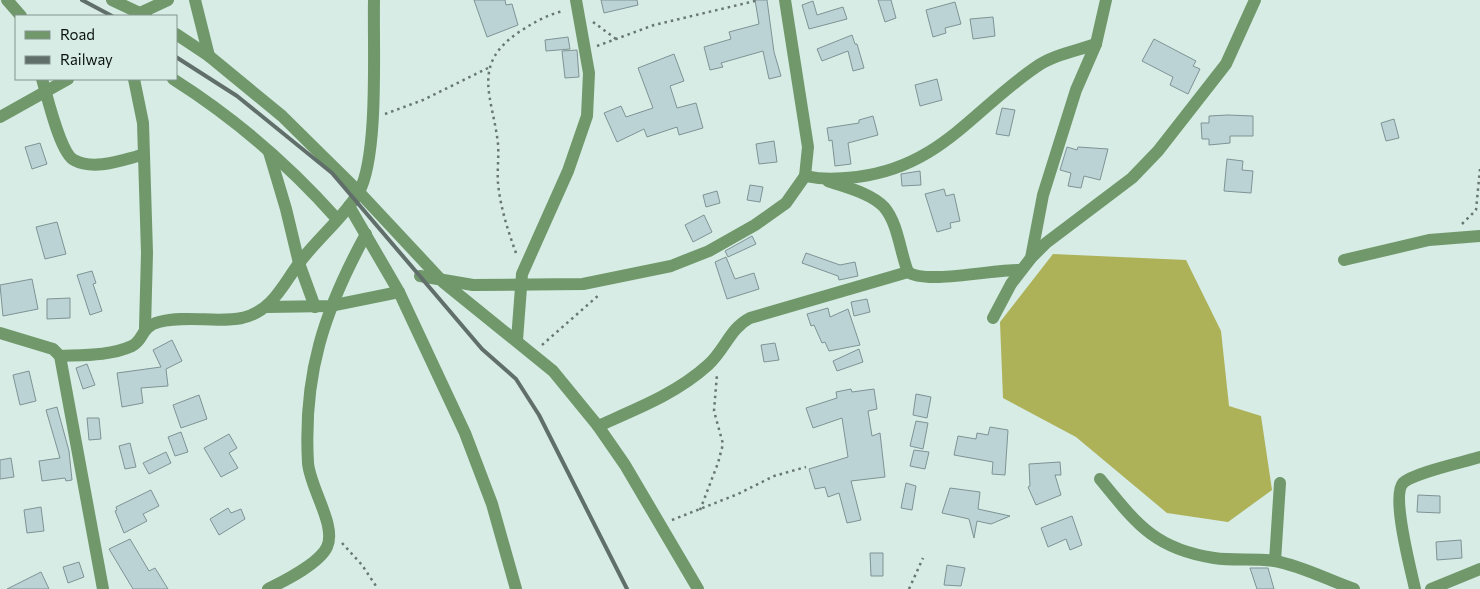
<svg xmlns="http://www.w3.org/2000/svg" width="1480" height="589" viewBox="0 0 1480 589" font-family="Commissioner,sans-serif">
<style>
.forest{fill:#adb158}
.building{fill:#bcd3d5;stroke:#7e9395}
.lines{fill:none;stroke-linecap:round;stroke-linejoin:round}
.path{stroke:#697772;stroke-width:2.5;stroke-dasharray:2.5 4;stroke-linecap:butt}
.minor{stroke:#70986b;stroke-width:12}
.rail{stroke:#616f6a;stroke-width:4}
</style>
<rect width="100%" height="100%" fill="#d6ece4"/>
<path class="forest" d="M1053,254L1186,260L1221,331L1229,406L1261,416L1272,490L1228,522L1167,513L1076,437L1003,398L1000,322Z"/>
<g class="building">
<path d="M474,0H505L506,5L512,4L518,25L487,37Z"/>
<path d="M601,0H637L638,5L604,13Z"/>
<path d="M755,0H767L774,52L781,76L769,79L763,51L721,63L723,67L710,70L704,47L731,39L729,32L759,24Z"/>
<path d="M878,0H891L896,18L885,22Z"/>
<path d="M813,1L817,15L843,7L847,19L809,29L802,5Z"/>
<path d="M955,2L961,24L945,28L946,33L933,37L926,10Z"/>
<path d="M993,17L995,36L973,39L970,19Z"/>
<path d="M852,35L855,44H857L864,68L853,71L848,51L822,61L817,49Z"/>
<path d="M568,37L570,49L546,51L545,40Z"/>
<path d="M1154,39L1196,61L1193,66L1200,69L1188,94L1170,85L1173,77L1142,61Z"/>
<path d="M577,50L579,77L565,78L562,51Z"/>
<path d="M674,54L684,81L670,86L677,108L696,103L703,128L679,135L677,127L647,137L644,129L617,142L604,113L621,106L626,117L653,108L638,68Z"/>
<path d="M937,79L942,100L920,106L915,85Z"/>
<path d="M1002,108L1015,110L1009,136L996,134Z"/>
<path d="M1228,115L1253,116V136H1230V143L1209,145V139H1202L1201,123H1209V116Z"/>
<path d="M873,116L878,135L848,143L851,164L835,166L832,140L829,141L827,128L859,123V120Z"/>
<path d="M1394,119L1399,138L1386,141L1381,123Z"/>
<path d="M774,141L777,162L759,164L756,144Z"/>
<path d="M40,143L47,164L32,169L25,147Z"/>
<path d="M1067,147L1077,150L1078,147L1108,149L1100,180L1084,176L1081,188L1068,186L1071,173L1060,170Z"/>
<path d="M1227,159L1243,161L1242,170L1253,171L1251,193L1224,191Z"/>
<path d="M920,171L921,185L902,186L901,174Z"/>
<path d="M750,185L763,187L760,202L747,200Z"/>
<path d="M944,189L946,196L954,194L960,221L950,223L951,228L937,232L925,194Z"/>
<path d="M717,191L720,203L706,207L703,195Z"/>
<path d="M704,215L712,232L693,242L685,225Z"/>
<path d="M57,222L66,254L45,259L36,227Z"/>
<path d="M752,236L756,244L728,257L725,251Z"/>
<path d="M806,253L840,265L855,262L858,276L839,280L838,276L802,263Z"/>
<path d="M726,257L735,279L754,273L759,289L727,299L715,262Z"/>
<path d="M92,271L96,283L93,284L102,311L90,315L77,275Z"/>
<path d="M32,279L38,309L3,316L0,285Z"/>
<path d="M70,298V318L47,319V299Z"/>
<path d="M867,299L870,312L854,316L851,302Z"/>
<path d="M828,308L830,317L848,309L860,345L829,351L825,342L822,343L814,325L811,326L807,314Z"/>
<path d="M172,340L182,361L166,369L168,386L141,388L143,403L122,407L117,373L161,367L153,350Z"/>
<path d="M775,343L779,360L764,362L761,345Z"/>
<path d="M859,349L863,362L837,371L833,361Z"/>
<path d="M87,364L95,385L83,389L76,368Z"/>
<path d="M29,371L36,401L20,405L13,375Z"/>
<path d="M851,389L852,392L874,389L877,409L868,411L872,436L880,433L885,477L851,481L861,520L847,523L839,493L828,497L825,487L815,489L809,469L848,457L842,418L813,428L806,408L837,398L836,392Z"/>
<path d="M916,394L931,397L927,418L913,415Z"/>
<path d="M199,395L207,419L181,428L173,405Z"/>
<path d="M57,407L69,451L72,480L66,481L65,478L42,481L39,461L60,458L46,410Z"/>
<path d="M87,418H99L101,439L89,440Z"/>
<path d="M916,421L928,423L923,449L910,446Z"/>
<path d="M990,427L1008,430L1005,475L992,474L993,462L954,455L958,436L976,439L977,433L988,435Z"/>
<path d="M181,432L188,452L175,456L168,437Z"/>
<path d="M229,434L237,448L229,453L238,468L221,477L204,448Z"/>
<path d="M130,443L136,467L125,469L119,446Z"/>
<path d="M914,450L929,452L925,469L910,466Z"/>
<path d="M166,452L171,463L149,474L143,463Z"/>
<path d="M11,458L14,477L0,479V460Z"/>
<path d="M1060,462L1061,475H1055L1061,495L1036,505L1028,487L1030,486L1029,464Z"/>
<path d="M906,483L916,486L912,510L901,508Z"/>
<path d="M950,488L980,492L978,509L1010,516L991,524L977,521L974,538L969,519L942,513Z"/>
<path d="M151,490L159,506L143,514L147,521L124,533L115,511L117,510L116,507Z"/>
<path d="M1418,495L1440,496V513L1417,512Z"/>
<path d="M41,507L44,531L27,533L24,510Z"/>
<path d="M228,508L231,513L241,509L245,519L219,535L210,519Z"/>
<path d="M1072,516L1082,545L1070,550L1066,539L1048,547L1041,528Z"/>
<path d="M130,539L149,571L155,568L168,589H133L109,549Z"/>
<path d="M1461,540L1462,558L1437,560L1436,542Z"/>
<path d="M870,553H883V576H871Z"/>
<path d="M79,562L84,577L68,583L63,567Z"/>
<path d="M947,565L965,568L961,586L944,585Z"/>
<path d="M1250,568H1268L1274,589H1257Z"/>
<path d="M41,572L49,589H7Z"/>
</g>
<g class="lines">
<g class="path">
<path d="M593,22L616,39"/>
<path d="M597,46L654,25L759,0"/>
<path d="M385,114L423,100L488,68"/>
<path d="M1462,224L1476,210L1480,169"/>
<path d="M516,253C508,231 500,206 498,183C497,170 499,157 498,144C493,97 470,65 519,32C533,23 548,14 564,11"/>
<path d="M542,345L600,294"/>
<path d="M700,510L718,463L723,444L714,411L717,374"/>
<path d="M672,520L738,494L774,476L806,467"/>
<path d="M342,543L362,565L378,589"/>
<path d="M909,589L923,558"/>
</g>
<g class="minor">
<path d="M7,0L21,16"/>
<path d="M112,0L146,16"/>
<path d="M195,0L209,56"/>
<path d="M785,0L808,147L805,176"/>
<path d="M140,13L168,0"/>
<path d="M176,34L209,56L282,116L359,192L443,282L553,371L598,426L625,465L698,589"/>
<path d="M42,79C47,95 60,153 74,160C94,171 122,160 142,155"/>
<path d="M134,79L143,123L147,253L145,328"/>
<path d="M173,79C233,117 289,165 337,219"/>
<path d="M0,117L68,79"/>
<path d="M269,152L286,209L299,263L315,307"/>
<path d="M828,181C845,187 871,193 884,207C898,223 900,252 908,272C926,285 994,269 1020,270"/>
<path d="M349,206L399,292L465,433L492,504L516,589"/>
<path d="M1031,258L1043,195L1076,90L1096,44L1106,0"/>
<path d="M1344,260L1429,240L1480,236"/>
<path d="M420,276L473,285L583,284L671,266L709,251L755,225L786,203L805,176C824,180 838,179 857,177C940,167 973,110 1036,67C1053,55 1076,51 1096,44"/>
<path d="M267,307L330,306L399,292"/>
<path d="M993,318L1011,284L1031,258L1046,243L1132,178L1158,151L1226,64L1255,0"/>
<path d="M0,333L53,349L60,356L103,589"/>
<path d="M517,340L522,274L568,171L587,116L589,73L576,0"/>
<path d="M60,356C83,355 110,356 132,346C145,339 140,327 159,322C186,315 217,323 242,318C273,311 283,284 300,262C317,239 346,215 359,192C379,155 373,46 374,0"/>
<path d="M598,426C636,409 676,394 708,365C725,350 730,328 750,318L908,272"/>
<path d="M1100,479C1136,523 1154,549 1214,558C1234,561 1255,558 1275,561C1302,566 1328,580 1354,589"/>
<path d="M1275,561L1280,483"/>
<path d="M268,589C284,581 319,564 327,547C337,526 310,488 308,463C303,374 324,311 366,234"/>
<path d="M1415,589C1411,570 1391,496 1403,483C1413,473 1464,462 1480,457"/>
<path d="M1431,589L1480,569"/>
</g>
<g class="rail">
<path d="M82,0L112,16"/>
<path d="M176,57L237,96L332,173L482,349L516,379L539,415L627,589"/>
</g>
</g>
<rect x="15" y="15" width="162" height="65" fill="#d6ece4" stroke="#84948e"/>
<rect x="25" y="31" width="25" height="8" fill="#70986b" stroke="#84948e"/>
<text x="60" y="40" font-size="15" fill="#09100e">Road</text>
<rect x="25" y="56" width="25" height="8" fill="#616f6a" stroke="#84948e"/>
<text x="60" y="65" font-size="15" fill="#09100e">Railway</text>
</svg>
